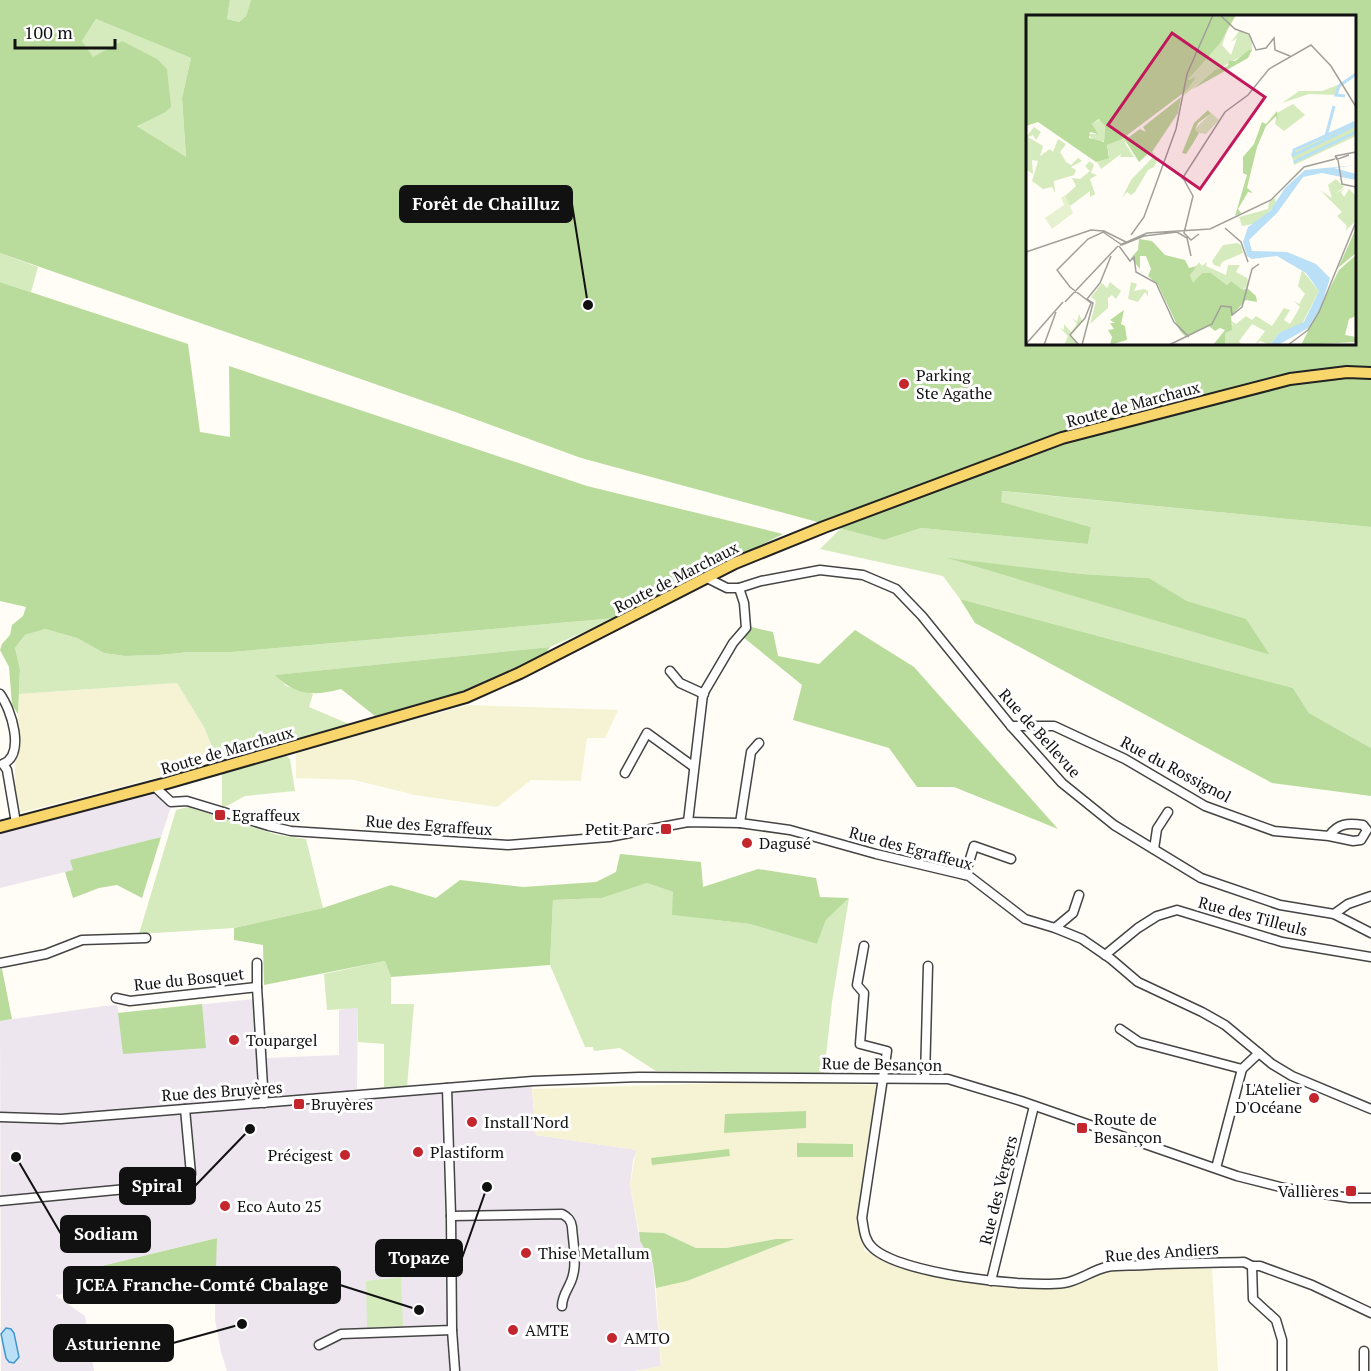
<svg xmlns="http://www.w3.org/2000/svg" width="1371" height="1371" viewBox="0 0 1371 1371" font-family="'PT Serif',serif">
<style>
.industrial{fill:#eee6ef}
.farmland{fill:#f6f3d4}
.green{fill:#d5ebbd;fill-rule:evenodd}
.forest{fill:#b9dc9c;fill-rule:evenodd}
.water{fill:#b9e0f7;stroke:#3f96cf;stroke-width:1.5}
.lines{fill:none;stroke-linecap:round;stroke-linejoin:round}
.minor-casing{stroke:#444;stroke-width:11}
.major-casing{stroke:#222;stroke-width:14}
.minor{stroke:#fff;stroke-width:8}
.major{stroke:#f9d66b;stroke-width:10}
.poi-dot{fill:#c4262e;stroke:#fff;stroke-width:2}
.labels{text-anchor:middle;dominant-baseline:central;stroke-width:6;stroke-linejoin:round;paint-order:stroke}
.poi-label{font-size:16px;fill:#111;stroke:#fff;text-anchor:start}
.street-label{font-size:16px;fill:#111;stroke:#fff}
.inset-river{fill:none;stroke:#b9e0f7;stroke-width:3}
.inset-road{fill:none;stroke:#a09f9a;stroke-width:1.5}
.view{fill:#c2185b;fill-opacity:0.15;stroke:#c2185b;stroke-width:3}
.inset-edge{fill:none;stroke:#111;stroke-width:3}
.leader{fill:none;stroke:#111;stroke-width:2}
.callout-dot{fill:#111;stroke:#fff;stroke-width:2}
.callout{fill:#111;stroke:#111;stroke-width:2}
.callout-label{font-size:18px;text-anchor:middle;font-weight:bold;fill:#fff}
</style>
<rect width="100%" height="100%" fill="#fffdf5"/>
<g class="industrial">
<path d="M152,792L171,807L161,837L71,860L73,870L0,888V833Z"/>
<path d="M264,998L267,1058L339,1055V1010L358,1007L357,1089L531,1078L536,1135L637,1150L633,1160L630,1185L640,1241L653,1263L661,1367L634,1371H227L221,1352L215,1320L216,1238L77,1272L80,1292L55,1295L85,1316L94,1371H1L0,1021L104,1006L117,1005L119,1013Z"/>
</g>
<g class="farmland">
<path d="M177,683L204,727L218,762L19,813L14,793L19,694Z"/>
<path d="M468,705L618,710L605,738H587L581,781L531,780L497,807L415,795L354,780L296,778V752Z"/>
<path d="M755,1082L888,1085L866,1221L864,1251L993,1284L1065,1280L1105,1266L1212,1269L1218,1371H634L661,1366L656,1288L687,1281L792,1239H776L726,1248H696L664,1233L639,1232L630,1185L636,1150L536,1135L532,1089Z"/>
</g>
<g class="green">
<path d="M230,0H251L246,16L239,22L227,19Z"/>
<path d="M96,19L191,58L182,98L186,158L136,125L164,113L93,58L82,41Z"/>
<path d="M0,253L38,267L31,292L0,282Z"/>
<path d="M1001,491L1371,527V748L1309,713L1293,688L960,599L943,576L820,549L841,528L884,540L921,528L1088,544L1091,527L1000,502ZM951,559L1082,574L1149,578L1187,601L1246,620L1270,655Z"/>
<path d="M616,618L550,647L276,675L286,686L313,694L309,707L349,724L218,762L204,727L177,683L19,694L20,669L15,648L25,635L45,629L77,638L104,653L125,656L159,655L190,652H232Z"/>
<path d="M284,754L290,759L295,791L245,796L225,807L222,806V772Z"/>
<path d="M188,807L278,835L306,839L323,908L234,928L139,934L176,810Z"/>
<path d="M647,883L673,892V915L750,924L817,944L826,920L849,898L832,1002L824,1073L656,1071L620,1048L594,1051L593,1047H585L550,965L553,900L602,898Z"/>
<path d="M385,961L391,977V1004H414L407,1087L384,1088V1044L358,1042V1008L327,1010L324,974Z"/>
<path d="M401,1277L403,1326L367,1328L366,1281Z"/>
</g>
<g class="forest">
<path d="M0,0H230L227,19L239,22L246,16L251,0H1371V527L1002,491L1001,502L1091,527L1088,544L921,528L884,540L581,458L458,413L0,253ZM1028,16H1354V344H1028ZM96,19L191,58L182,98L186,157L137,126L164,113L171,107L167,69L157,59L122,41L93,57L82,41Z"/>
<path d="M0,282L188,344L200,432L230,437L229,366L587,486L783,534L616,618L232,652H190L159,655L125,656L104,653L77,638L45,629L25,635L15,648L20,669L18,714L12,705L9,667L0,650L2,644L10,635L12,625L23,616L26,607L0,601Z"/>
<path d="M947,558L1082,574L1149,578L1187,601L1246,619L1270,655Z"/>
<path d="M960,599L1293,688L1309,713L1371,748V796L1272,783L975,623Z"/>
<path d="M751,627L773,632L778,656L819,664L855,630L914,667L1058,829L954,787H917L889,748L793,720L802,685L743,637Z"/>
<path d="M550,647L544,655L460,692L375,716L341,689C315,696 295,696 275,675Z"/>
<path d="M161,837L142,898L117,885L99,888L73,898L65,872L73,870L70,860Z"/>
<path d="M620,854L701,862L703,887L758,869L816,878L820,897L849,898L826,920L817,944L750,924L672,915L673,892L647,883L602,898L553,900L550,965L391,977L385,961L264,985L263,945L234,940V928L323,908L391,885L436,898L460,880L523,887L596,882L616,872Z"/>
<path d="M0,969H2L12,1019L0,1021Z"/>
<path d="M202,1004L206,1048L123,1054L118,1013Z"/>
<path d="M806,1111V1128L724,1133L725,1114Z"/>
<path d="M797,1143L853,1144V1157H797Z"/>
<path d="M729,1149L730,1156L652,1165L651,1158Z"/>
<path d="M639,1232L664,1233L696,1248H726L776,1239H794L687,1281L656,1288L653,1263L640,1241Z"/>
<path d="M217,1238L216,1269H160L80,1292L77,1272Z"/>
</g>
<path class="water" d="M6,1328L11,1329L14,1333L19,1357L14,1363L9,1362L6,1358L1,1334Z"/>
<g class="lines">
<defs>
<g id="minor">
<path d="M707,578L727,588H739L761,581L820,570L863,575L896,589L922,616L1011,726L1062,783L1114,825L1201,878L1280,905L1334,914L1371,933"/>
<path d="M670,671L680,683L704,694"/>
<path d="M0,694C11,709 26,754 3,764"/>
<path d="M1011,726H1054L1125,759L1205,806L1274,831L1329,836L1353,841L1361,840L1367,830L1363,825C1348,823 1338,823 1329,836"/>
<path d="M3,764L7,770L16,823"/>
<path d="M625,773L647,733L694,767"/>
<path d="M155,787L171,802L187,801L269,826L291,831L508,845L609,837L688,822L740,823L790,830L876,854L969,876L1025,919L1055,928L1082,939L1111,959L1138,982L1202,1012L1225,1025L1272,1064L1292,1076L1371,1109"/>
<path d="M688,822L703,694L733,643L746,628L744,603L739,588"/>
<path d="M740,823L751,752L759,743"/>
<path d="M1154,849L1157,829L1168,812"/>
<path d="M965,875L974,846L1011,859"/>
<path d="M1334,914L1348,904L1371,896"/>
<path d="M1055,928L1073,913L1079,895"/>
<path d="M864,946L857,985L864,993L860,1044L887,1051L862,1218C864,1229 864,1240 873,1248C901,1274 1025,1288 1064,1283C1079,1281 1092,1270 1107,1267C1118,1265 1132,1266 1144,1265C1177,1263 1211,1263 1244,1262L1252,1266H1260L1312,1285L1371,1313"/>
<path d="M1105,955L1138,928L1157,916L1177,910L1282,942L1371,957"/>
<path d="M0,963L46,954L82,940L146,938"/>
<path d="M257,987V963"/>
<path d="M116,998L130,1001L257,987L264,1103"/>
<path d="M1120,1029L1139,1042L1242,1069L1259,1053"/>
<path d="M925,1078L928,966"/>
<path d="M0,1117L61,1119L533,1081L639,1077L948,1079L1021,1101L1237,1176L1284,1188L1350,1198H1371"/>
<path d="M1216,1168L1242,1069"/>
<path d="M0,1201L179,1184L186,1181L191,1174L185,1109"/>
<path d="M451,1216L562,1214C568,1217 571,1220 572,1227C573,1242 577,1261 573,1275C571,1286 562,1294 562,1306"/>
<path d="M1252,1266L1253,1299L1276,1320L1282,1340V1371"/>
<path d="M991,1281L1034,1106"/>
<path d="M452,1330L455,1371"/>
<path d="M319,1345L341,1334L452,1330L451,1216L447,1088"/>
<path d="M1364,1351V1371"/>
</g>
<path id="major" d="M0,827L167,783L466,697L520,673L735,563L824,527L1062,438L1290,379L1347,372L1371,373"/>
</defs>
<use href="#minor" class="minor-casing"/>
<use href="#major" class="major-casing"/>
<use href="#minor" class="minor"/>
<use href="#major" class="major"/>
</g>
<g class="poi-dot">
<circle cx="904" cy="384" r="6"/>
<rect x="214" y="809" width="12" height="12" rx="3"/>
<rect x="660" y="823" width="12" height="12" rx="3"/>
<circle cx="747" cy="843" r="6"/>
<circle cx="234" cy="1040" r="6"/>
<circle cx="1314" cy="1098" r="6"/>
<rect x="293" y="1098" width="12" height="12" rx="3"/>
<circle cx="472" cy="1122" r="6"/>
<rect x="1076" y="1122" width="12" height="12" rx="3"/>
<circle cx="418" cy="1152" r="6"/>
<circle cx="345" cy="1155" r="6"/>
<rect x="1345" y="1185" width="12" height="12" rx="3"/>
<circle cx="225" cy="1206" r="6"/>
<circle cx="526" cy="1253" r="6"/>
<circle cx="513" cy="1330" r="6"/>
<circle cx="612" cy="1338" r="6"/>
</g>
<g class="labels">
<g class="poi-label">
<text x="916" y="375">Parking<tspan x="916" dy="18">Ste Agathe</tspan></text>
<text x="232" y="815">Egraffeux</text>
<text x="654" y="829" text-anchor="end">Petit Parc</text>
<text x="759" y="843">Dagusé</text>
<text x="246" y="1040">Toupargel</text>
<text x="1302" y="1089" text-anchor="end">L'Atelier<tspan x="1302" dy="18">D'Océane</tspan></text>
<text x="311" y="1104">Bruyères</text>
<text x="1094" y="1119">Route de<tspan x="1094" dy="18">Besançon</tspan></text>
<text x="484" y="1122">Install'Nord</text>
<text x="430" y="1152">Plastiform</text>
<text x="333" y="1155" text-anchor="end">Précigest</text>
<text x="1339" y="1191" text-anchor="end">Vallières</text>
<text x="237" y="1206">Eco Auto 25</text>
<text x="538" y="1253">Thise Metallum</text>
<text x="525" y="1330">AMTE</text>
<text x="624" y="1338">AMTO</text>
</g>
<g class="street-label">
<text transform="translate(1133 404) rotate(-15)">Route de Marchaux</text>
<text transform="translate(676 577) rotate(-27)">Route de Marchaux</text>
<text transform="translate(1040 733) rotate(48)">Rue de Bellevue</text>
<text transform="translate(227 750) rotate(-16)">Route de Marchaux</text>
<text transform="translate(1176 769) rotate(28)">Rue du Rossignol</text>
<text transform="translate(429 825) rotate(4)">Rue des Egraffeux</text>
<text transform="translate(911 848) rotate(15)">Rue des Egraffeux</text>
<text transform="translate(1253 916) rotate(15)">Rue des Tilleuls</text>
<text transform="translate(189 979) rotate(-6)">Rue du Bosquet</text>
<text transform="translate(882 1064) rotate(1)">Rue de Besançon</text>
<text transform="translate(222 1091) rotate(-4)">Rue des Bruyères</text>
<text transform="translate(998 1190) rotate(-76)">Rue des Vergers</text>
<text transform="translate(1162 1252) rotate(-4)">Rue des Andiers</text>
</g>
</g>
<g transform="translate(1026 15)">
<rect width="330" height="330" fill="#fffdf5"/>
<path d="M214,15L226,22V35L189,56L157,81L162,66L201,16L196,30L205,40L211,23L205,27ZM312,70L311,80L283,79L256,88L273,76H296ZM267,89L279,100L258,116L249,109L251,98ZM182,95L193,105L180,119L173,118L168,115L183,100ZM75,104L79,111L78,126L69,127L62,119H70L66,109ZM330,107V121L268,150L265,138ZM8,112L15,117L10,125L7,120L2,122L17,131L14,141L24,134L27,137L32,124L40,129L34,137L40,147L45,150L52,143L56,146L45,152L50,155L48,160L28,166L29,178L26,172L17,174L6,166L12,146L6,145L7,159L1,155L0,122ZM102,120L99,128L108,142H94L95,139L75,154L71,147L83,140L81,130ZM126,143L132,144L128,152L122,155L109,177L105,180L101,177L96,183L105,165ZM64,146L68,150L65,158L71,160L64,164L69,179L64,182V176L44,191L38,182L50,171L46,163L54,164L64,156L59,151ZM310,164L318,172L310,178L320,173L315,177L318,182L323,174L330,181V206L319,216L321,211L311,201L316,197L294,175L306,183L302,170ZM249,183L250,189L232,208L216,211L213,202L242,194L243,187ZM211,228L215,230L217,238L196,247L194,252L188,250L186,246L197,230ZM173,247L176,251L181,247L180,251L200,260L202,250H214L210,257L221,263L223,269L217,275L205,266L201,270L185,258H176L167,269L164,260ZM276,255L293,276L276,309L253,318L244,330L234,326L229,330L239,316L226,309L213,326L216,330H199L197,322L203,309L207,310L204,305L210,309L220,301L226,305L230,301L246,311L258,293L264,295L258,305L264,309L274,292L268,286L273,289L279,279L272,271ZM84,267L95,276L90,284L86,280L82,283V293L64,309L70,286L65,282L76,268L81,273ZM105,267L111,269L108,276L118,274L122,276V281L119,277L112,287L102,284ZM53,299L56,306L44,320L53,330H38L42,321L34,313L38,315V309L45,317L51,309L45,302L51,307Z" fill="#d5ebbd"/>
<path d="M0,0H210L194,28L162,65L170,62L160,76L96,124L81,130L83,143L70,147L12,107L0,111ZM73,104L79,111L78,127L63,123L64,117L72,119L66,109ZM223,35H226L222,43L167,74L189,55L202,51L203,46H209ZM155,82L152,98L126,137L131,142L124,137L113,147L99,125L114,114L120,117L117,112ZM182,95L184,99L172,108L169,115L173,118L166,130L160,139L156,138L168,108ZM251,96L252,105L250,101L240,111L231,132L221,173L227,178L222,177L212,194L215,198L209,201L221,160L217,158V142L228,129L236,107L240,109ZM329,215L330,238L312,253L324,227ZM113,224L126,226L139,240L159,245L163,253L171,251L164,260L167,268L176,258H185L201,270L205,266L217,275L221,273L230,281L231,287L220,285L205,301L206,315L199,318V330H187L199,315L194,313L189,316L183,311L160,322L154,316L132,270L122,261L125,254L120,241H114V254L105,243L112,235ZM330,240V301L323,304L319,320L330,322V327L275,330L313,255ZM98,295L95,309L99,311L101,325L84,330L86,322L82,315L88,314L84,308H89L84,305Z" fill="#b9dc9c" fill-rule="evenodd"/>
<path d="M39,180L47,198L26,214L19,203L38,190L35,183Z" fill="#e6f2cf"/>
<path d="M330,150L308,153L330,159V165L296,158L277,162L251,198L223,225L226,236L261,237L290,249L304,263L295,292L282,313L252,330H244L253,318L278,307L293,276L280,258L251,241L226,244L221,241L217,227L222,212L244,196L259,173L279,155Z" fill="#b9e0f7"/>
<path class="inset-river" d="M319,81L310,80L313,71L330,59M299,125L308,91M268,140V135L330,107M266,141L330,110M268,147L330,117"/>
<path class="inset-road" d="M194,0L209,14L223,19L230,35L240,33L248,23L249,35L264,41M309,141L330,137M311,145L309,141L312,144L323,140M312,145L316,169L330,172M157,163L167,181L158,218L165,225L173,219M156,164L199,97L222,80L243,54L285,30L305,51L330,92M199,213L215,227L222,247M105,220L118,202L150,114L161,59L187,0M94,230L121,218L184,214L245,185L278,152L309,144M93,231L104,246L108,242L110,257L130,268L148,307L163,322M0,237L65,215L78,216L100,227M39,287L92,231M0,329L37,287M18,330L30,297M53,330L44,320L59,303L65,288L44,272L31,255L62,224L77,217L96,230L118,221L151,217L161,223L165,241M56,330L67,288L61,284L74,268L85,241M143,330L186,309L195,291L205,292L206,300L216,292L226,254L233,249M262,330L282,315L293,297L330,207"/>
<path class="view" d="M146,18L239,82L174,174L82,110Z"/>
<rect width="330" height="330" class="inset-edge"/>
</g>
<path class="leader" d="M588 305L572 204M250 1129L195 1186M16 1157L61 1234M487 1187L462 1258M419 1310L340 1285M242 1324L173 1343"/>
<g class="callout-dot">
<circle cx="588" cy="305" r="6"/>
<circle cx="250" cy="1129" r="6"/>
<circle cx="16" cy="1157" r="6"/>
<circle cx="487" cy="1187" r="6"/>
<circle cx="419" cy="1310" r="6"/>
<circle cx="242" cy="1324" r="6"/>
</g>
<g class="callout">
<rect x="400" y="186" width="172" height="36" rx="6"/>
<rect x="120" y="1168" width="75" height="36" rx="6"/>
<rect x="61" y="1216" width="89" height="36" rx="6"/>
<rect x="376" y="1240" width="86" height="36" rx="6"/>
<rect x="64" y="1267" width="276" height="36" rx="6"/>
<rect x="54" y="1325" width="119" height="36" rx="6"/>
</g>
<g class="callout-label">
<text x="486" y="210">Forêt de Chailluz</text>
<text x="157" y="1192">Spiral</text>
<text x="106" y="1240">Sodiam</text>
<text x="419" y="1264">Topaze</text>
<text x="202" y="1291">JCEA Franche-Comté Cbalage</text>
<text x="113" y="1350">Asturienne</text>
</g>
<path d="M15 39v9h100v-9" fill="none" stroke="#111111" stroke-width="3"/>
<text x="24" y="39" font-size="18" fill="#111111" stroke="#ffffff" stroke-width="4.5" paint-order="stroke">100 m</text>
</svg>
